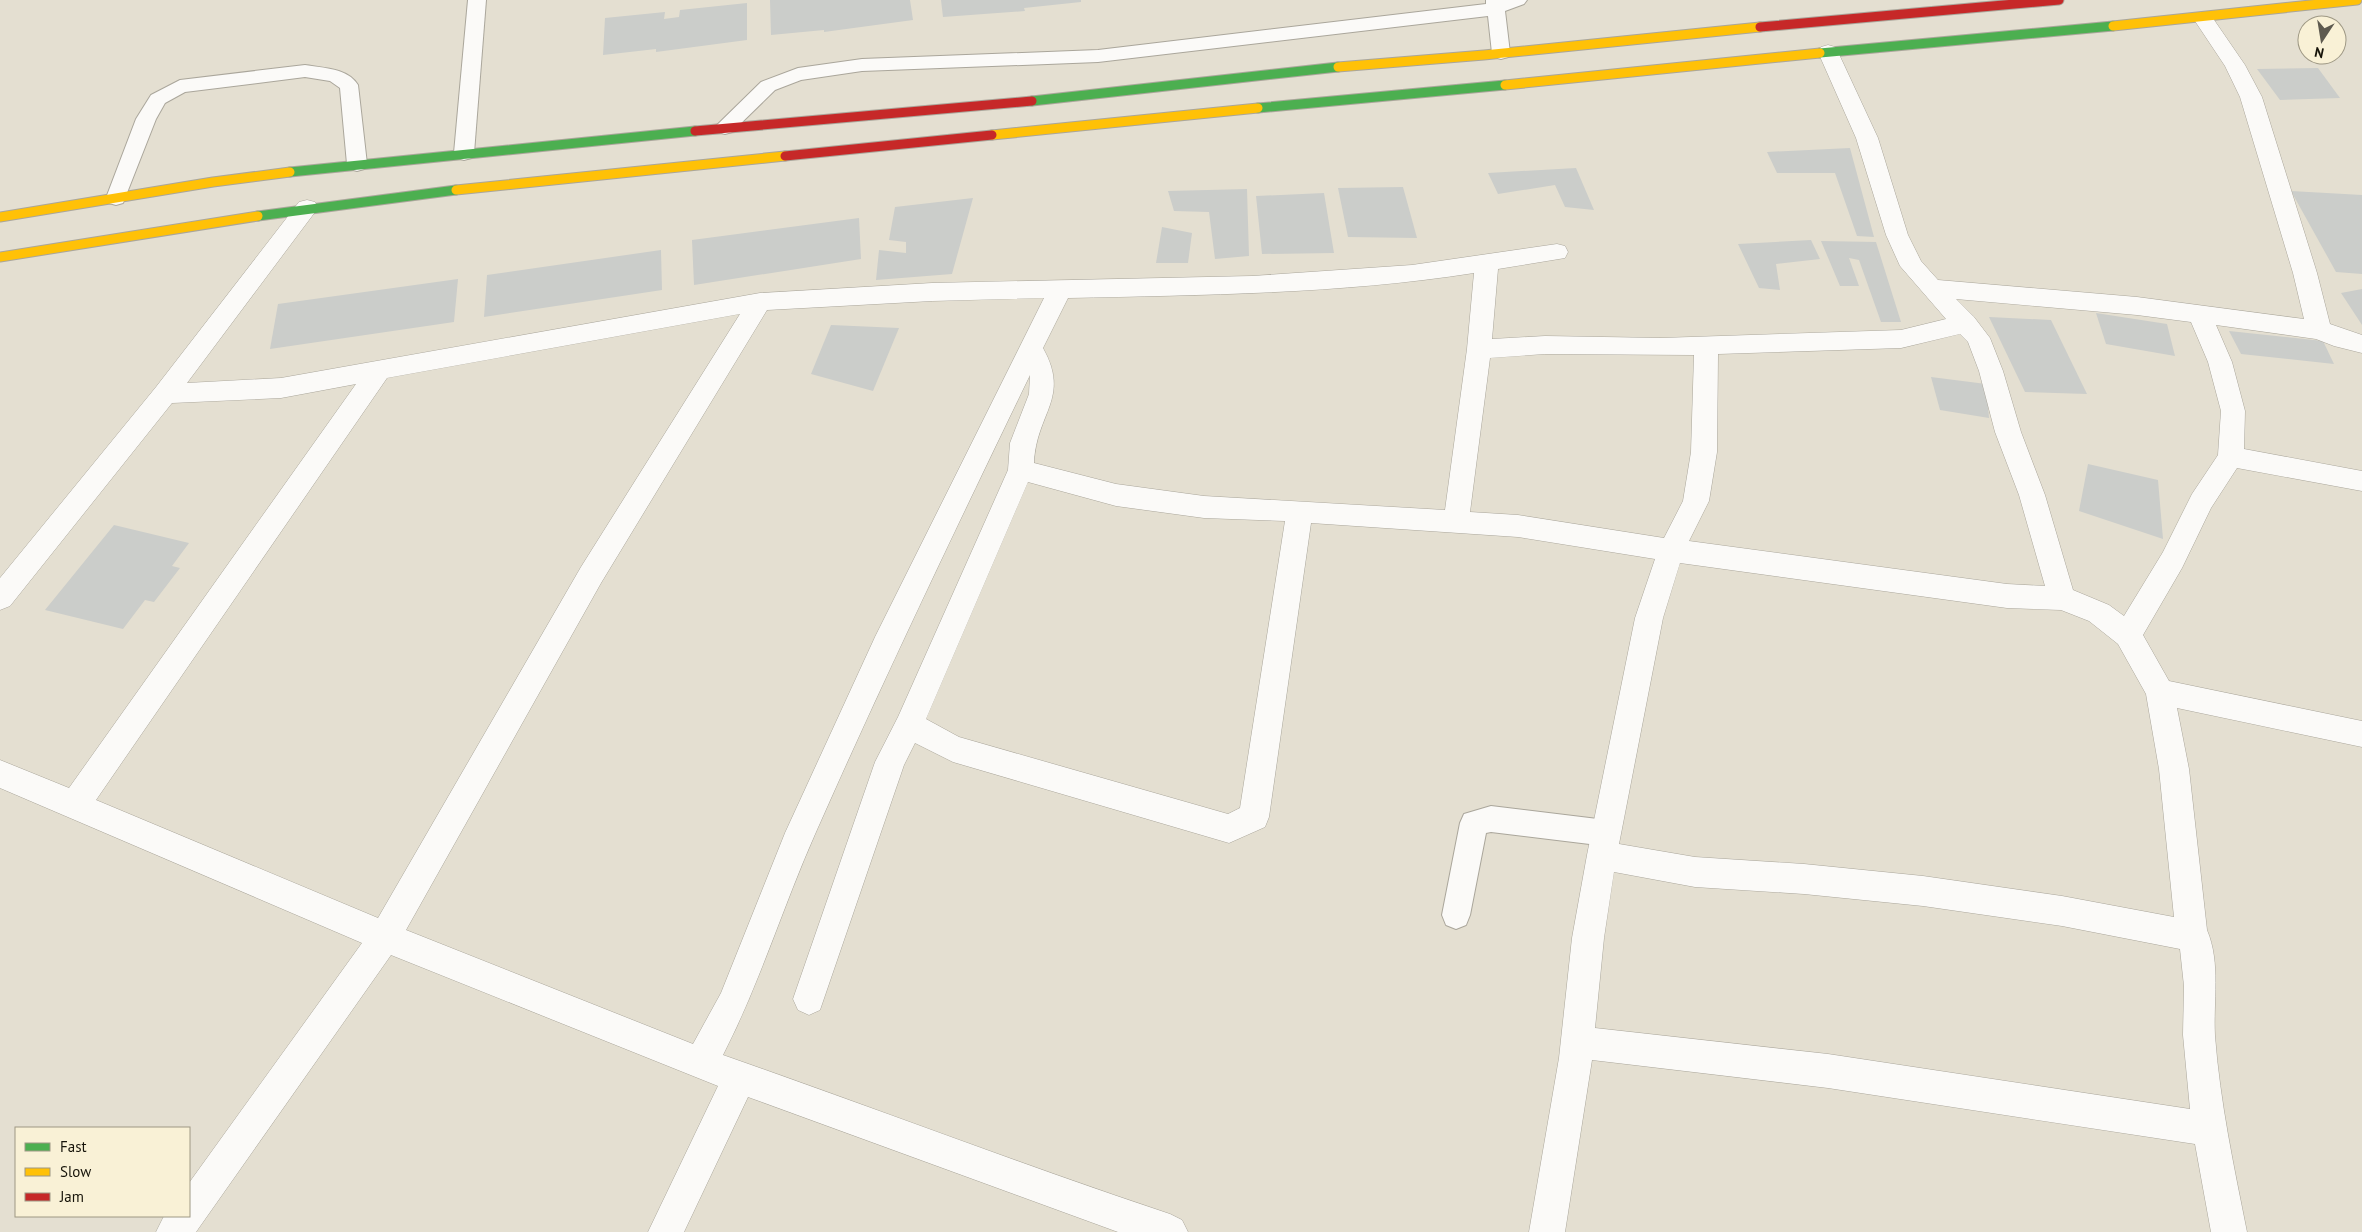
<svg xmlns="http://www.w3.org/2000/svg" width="2362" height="1232" viewBox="0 0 2362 1232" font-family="'PT Sans',sans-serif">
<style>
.building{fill:#cbcdca}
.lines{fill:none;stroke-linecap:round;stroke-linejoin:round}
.lane-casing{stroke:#aaa69b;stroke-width:2}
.street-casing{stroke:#aaa69b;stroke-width:1}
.fast-casing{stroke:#aaa69b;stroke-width:11}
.slow-casing{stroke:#aaa69b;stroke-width:11}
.jam-casing{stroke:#aaa69b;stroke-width:11}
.lane{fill:#fbfaf8;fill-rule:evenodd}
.street{fill:#fbfaf8;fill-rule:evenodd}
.fast{stroke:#4caf50;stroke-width:9}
.slow{stroke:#ffc107;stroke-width:9}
.jam{stroke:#c62828;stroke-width:9}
</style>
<rect width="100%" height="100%" fill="#e4dfd1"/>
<g class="building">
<path d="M770,0H910L913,20L824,32V30L771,35Z"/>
<path d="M941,0H1081V2L1024,8L1025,11L943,17Z"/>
<path d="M747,3V40L656,52V49L603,55L605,18L665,12L664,19L679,17L680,10Z"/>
<path d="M2318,68L2340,98L2280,100L2257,69Z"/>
<path d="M1850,148L1874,237L1857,236L1835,173H1777L1767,152Z"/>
<path d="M1576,168L1594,210L1565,207L1555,185L1498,194L1488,173Z"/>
<path d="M1403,187L1417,238L1348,237L1338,188Z"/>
<path d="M1247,189L1249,256L1215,259L1209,212L1174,211L1168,191Z"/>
<path d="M2291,191L2362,195V274L2336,272Z"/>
<path d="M1324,193L1334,253L1262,254L1256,196Z"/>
<path d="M973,198L952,274L876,280L879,250L906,253V242L889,240L895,207Z"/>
<path d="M859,218L861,259L694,285L692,240Z"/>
<path d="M1162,227L1192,233L1188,263H1156Z"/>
<path d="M1811,240L1820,259L1776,264L1780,290L1759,288L1738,244Z"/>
<path d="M1821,241L1876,242L1901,322H1881L1859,260L1849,258L1859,286H1840Z"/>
<path d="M661,250L662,290L484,317L487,275Z"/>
<path d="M458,279L454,322L270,349L278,304Z"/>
<path d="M2362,289V325L2341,293Z"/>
<path d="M2096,313L2167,324L2175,356L2106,344Z"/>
<path d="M1989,317L2051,320L2087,394L2025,392Z"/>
<path d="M831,325L899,328L873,391L811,374Z"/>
<path d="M2229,331L2323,341L2334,364L2241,354Z"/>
<path d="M1931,377L1986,384L1989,418L1940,410Z"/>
<path d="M2088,464L2158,480L2163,539L2079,511Z"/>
<path d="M114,525L189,543L172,566L180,568L154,602L145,600L123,629L45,610Z"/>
</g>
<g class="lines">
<defs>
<g id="lane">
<path d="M468,0H486L474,153L471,158L464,160L457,158L454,153Z"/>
<path d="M1486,0H1527L1524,4L1505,11L1510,53L1508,57L1501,59L1494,57L1492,53L1488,16L1098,62L862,71L801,80L775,90L732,132L725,134L718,132L715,127L761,82L798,68L862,59L1098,50L1486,4Z"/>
<path d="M305,65C323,68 348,68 358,85L367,164L364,169L357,171L350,169L347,164L340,88L330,81L305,77L185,92L165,103L156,119L123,203L116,205L109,203L106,198L136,119L151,95L180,80Z"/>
<path d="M1491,806L1606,820L1616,824L1620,833L1616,842L1606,846L1491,832L1486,833L1470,915L1466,925L1456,929L1446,925L1442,915L1460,823L1464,814Z"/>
</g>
<path id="street" d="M2203,12L2210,14L2245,65L2262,97L2317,273L2330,324L2362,335V353L2334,346L2316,339L2216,325L2232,362L2245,411L2244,449L2362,471V491L2237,468L2211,508L2182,568L2143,635L2169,681L2362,721V747L2177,708L2189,769L2207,930C2221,963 2213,1002 2215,1036C2220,1102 2234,1167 2247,1232H2211L2195,1144L1828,1088L1592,1060L1565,1232H1529L1559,1058L1572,938L1587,855L1635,618L1655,559L1518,537L1311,523L1269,817L1265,827L1229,843L953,762L915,743L904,765L820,1010L809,1015L798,1010L793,999L875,762L898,717L1008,470L1010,443L1029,394L1030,375C957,526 884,678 816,832C783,906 760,983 723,1055C872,1107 1020,1164 1170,1214L1182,1220L1188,1232H1118L748,1097L684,1232H648L718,1086L391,955L196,1232H156L164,1216H189V1183L362,943L0,788V760L69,788L356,384L281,398L172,403L10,606L0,610V578L156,387L299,202L307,200L315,202L318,208L187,383L281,378L760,293L932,283L1252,276L1412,265L1557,244L1565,246L1568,252L1565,258L1498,269L1492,339L1545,336L1661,338L1901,330L1946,319L1900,266L1886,235L1856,138L1818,52L1821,47L1828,45L1835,47L1838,52L1878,138L1908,235L1921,261L1938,280L2137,297L2304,319L2293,273L2240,97L2225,66L2193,18L2196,14ZM1474,273L1467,349L1445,510L1204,496L1116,484L1034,463C1036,413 1071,398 1043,348L1068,298C1203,295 1340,294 1474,273ZM1044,298L875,637L785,833L721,993L693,1044L406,930L601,583L767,310L932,301ZM1956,299L2137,315L2191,322L2208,362L2221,411L2218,455L2192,494L2163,552L2124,616L2109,605L2073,590L2045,495L2021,432L2003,371L1990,338L1974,317ZM740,314L581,567L378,918L96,800L387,378ZM1960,334L1968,342L1979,371L1995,432L2019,495L2045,586L2007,584L1689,541L1709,501L1717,452L1718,354L1901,348ZM1545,354L1694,355L1691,452L1683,501L1664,538L1518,515L1470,512L1490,358ZM1028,482L1116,506L1204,518L1285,521L1240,808L1228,814L959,737L926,719ZM1680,563L2007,608L2061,610L2089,621L2118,644L2146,694L2159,769L2174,917L2062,896L1923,876L1804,864L1695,857L1619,844L1663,618ZM1614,872L1695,887L1804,894L1923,906L2062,926L2180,949L2184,986L2183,1035L2190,1109L1828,1054L1595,1028L1604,938Z"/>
<g id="fast">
<path d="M1820,53L2113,26"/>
<path d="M1032,101L1338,67"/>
<path d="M1258,108L1505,85"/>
<path d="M290,172L695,131"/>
<path d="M258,216L456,190"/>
</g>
<g id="slow">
<path d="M2113,26L2357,0"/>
<path d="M1338,67L1484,55L1760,27"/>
<path d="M1505,85L1820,53"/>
<path d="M992,135L1258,108"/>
<path d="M456,190L785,156"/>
<path d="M0,217L213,182L290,172"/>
<path d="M0,257L258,216"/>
</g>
<g id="jam">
<path d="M1760,27L2059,0"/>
<path d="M695,131L1032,101"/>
<path d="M785,156L992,135"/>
</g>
</defs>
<use href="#lane" class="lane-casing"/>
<use href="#street" class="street-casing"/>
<use href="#fast" class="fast-casing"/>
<use href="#slow" class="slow-casing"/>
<use href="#jam" class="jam-casing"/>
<use href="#lane" class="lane"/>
<use href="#street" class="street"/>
<use href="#fast" class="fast"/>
<use href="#slow" class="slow"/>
<use href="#jam" class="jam"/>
</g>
<rect x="15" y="1127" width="175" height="90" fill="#f9f1d6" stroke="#9e9884"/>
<rect x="25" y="1143" width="25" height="8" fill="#4caf50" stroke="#9e9884"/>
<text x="60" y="1152" font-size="15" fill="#161309">Fast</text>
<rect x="25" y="1168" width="25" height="8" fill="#ffc107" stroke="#9e9884"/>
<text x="60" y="1177" font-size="15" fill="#161309">Slow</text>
<rect x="25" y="1193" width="25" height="8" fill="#c62828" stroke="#9e9884"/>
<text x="60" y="1202" font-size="15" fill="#161309">Jam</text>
<g transform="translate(2322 40) rotate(192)"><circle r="24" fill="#f9f1d6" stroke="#9e9884"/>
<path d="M0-4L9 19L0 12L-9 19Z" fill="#5e5a4f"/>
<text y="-8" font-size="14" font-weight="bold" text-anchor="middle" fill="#161309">N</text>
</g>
</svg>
